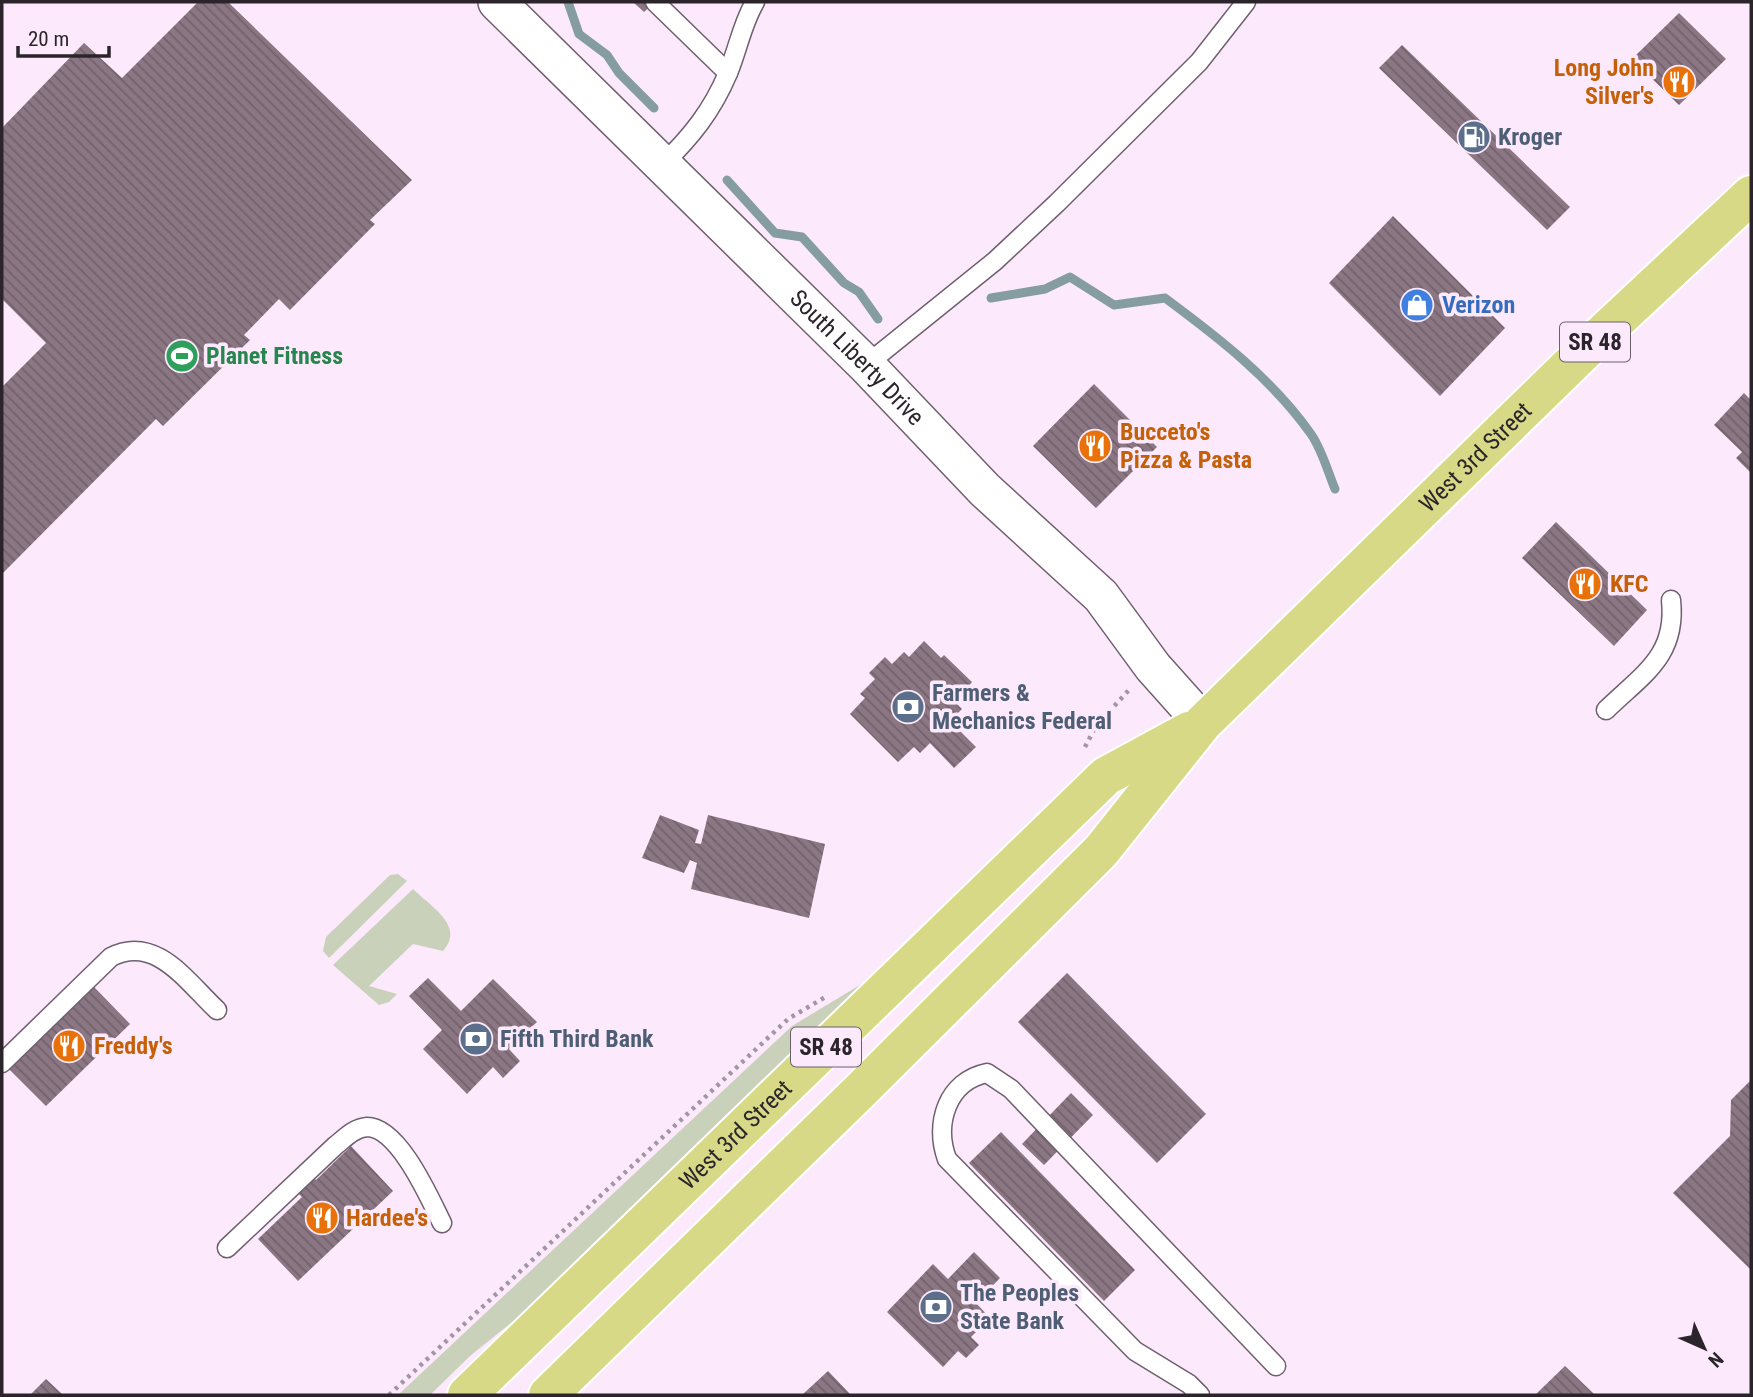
<svg xmlns="http://www.w3.org/2000/svg" width="1753" height="1397" viewBox="0 0 1753 1397" font-family="'Roboto Condensed',sans-serif">
<style>
.grass{fill:#c9d1ba}
.lines{fill:none;stroke-linecap:round;stroke-linejoin:round}
.stream{stroke:#859da1;stroke-width:9}
.building{fill:url(#building-back-hatch)}
.lane-casing{stroke:#6f606f;stroke-width:21}
.street-casing{stroke:#6f606f;stroke-width:40}
.primary-casing{stroke:#fff;stroke-width:42}
.path{stroke:#a396a3;stroke-width:4.5;stroke-dasharray:3.5 5;stroke-linecap:butt}
.lane{stroke:#fff;stroke-width:18}
.street{stroke:#fff;stroke-width:37}
.primary{stroke:#d7d987;stroke-width:38}
.labels{text-anchor:middle;dominant-baseline:central;stroke-width:7;stroke-linejoin:round;paint-order:stroke}
.shield{fill:#fceafc;stroke:#6a606a;stroke-width:2}
.shield-label{font-size:23px;font-weight:bold;fill:#2b252b}
.food-label{font-size:24px;font-weight:bold;fill:#c56008;stroke:#fceafc;text-anchor:start}
.service-label{font-size:24px;font-weight:bold;fill:#4e5e75;stroke:#fceafc;text-anchor:start}
.shop-label{font-size:24px;font-weight:bold;fill:#366cbe;stroke:#fceafc;text-anchor:start}
.leisure-label{font-size:24px;font-weight:bold;fill:#27864d;stroke:#fceafc;text-anchor:start}
.street-label{font-size:24px;fill:#2b252b;stroke:#fceafc}
</style>
<defs>
<pattern id="building-back-hatch" width="6" height="6" patternUnits="userSpaceOnUse" patternTransform="scale(1.75)"><rect width="6" height="6" fill="#8b7783"/><path d="M-1 5l2 2M0 0l6 6M5-1l2 2" fill="none" stroke="#72616b"/></pattern>
</defs>
<rect width="100%" height="100%" fill="#fceafc"/>
<g class="grass">
<path d="M398,874L407,881L329,958L323,951L326,937L390,875Z"/>
<path d="M413,889C430,906 466,926 443,951L413,944L369,986L397,994L389,1002L379,1005L333,965Z"/>
<path d="M878,974L573,1273L470,1356L430,1395H398L792,1026Z"/>
</g>
<g class="lines">
<g class="stream">
<path d="M568,2L579,34L607,55L619,73L654,108"/>
<path d="M727,180L775,233L802,237L844,283L859,292L878,319"/>
<path d="M991,298L1045,289L1070,277L1114,305L1165,298C1219,338 1272,379 1311,434C1322,450 1328,472 1335,489"/>
</g>
</g>
<g class="building">
<path d="M198,2H228L412,180L370,220L375,224L290,310L279,299L244,335L250,340L163,426L156,419L2,574V387L46,343L2,299V128L84,43L122,78Z"/>
<path d="M633,2H655L644,12Z"/>
<path d="M1679,13L1726,59L1679,105L1632,59Z"/>
<path d="M1402,45L1570,207L1547,230L1379,68Z"/>
<path d="M1393,216L1505,328L1440,396L1329,283Z"/>
<path d="M1094,384L1157,447L1096,508L1033,446Z"/>
<path d="M1744,393L1751,400V473L1736,458L1742,452L1714,425Z"/>
<path d="M1556,522L1647,610L1614,646L1522,558Z"/>
<path d="M924,641L941,658L944,655L972,682L969,686L972,689L957,704L962,709L950,721L976,747L954,768L930,743L920,753L914,747L898,762L850,714L865,698L860,694L875,679L869,673L885,657L892,664L904,652L909,657Z"/>
<path d="M660,815L699,830L695,843L701,844L708,815L825,844L809,918L691,889L697,863L690,860L684,873L642,858Z"/>
<path d="M1067,973L1206,1114L1157,1163L1018,1022Z"/>
<path d="M428,978L461,1011L493,979L537,1022L509,1049L520,1061L503,1078L493,1067L467,1094L423,1049L442,1030L409,996Z"/>
<path d="M93,986L130,1024L46,1106L9,1069Z"/>
<path d="M1751,1080V1270L1673,1193L1730,1136L1731,1100Z"/>
<path d="M1071,1093L1093,1115L1044,1165L1022,1144Z"/>
<path d="M1001,1132L1135,1270L1104,1301L969,1163Z"/>
<path d="M351,1146L393,1191L298,1281L258,1239L302,1197L287,1182L303,1166L316,1180Z"/>
<path d="M974,1252L1000,1278L976,1303L990,1318L971,1337L979,1345L966,1358L958,1351L943,1367L887,1312L933,1264L948,1279Z"/>
<path d="M1565,1366L1595,1395H1535Z"/>
<path d="M828,1371L851,1395H802Z"/>
<path d="M46,1379L63,1395H30Z"/>
</g>
<g class="lines">
<defs>
<g id="lane">
<path d="M655,2L728,73"/>
<path d="M662,165C691,137 712,111 728,73C738,49 742,24 755,2"/>
<path d="M866,365L995,261L1057,203L1199,62L1246,2"/>
<path d="M1606,710C1643,674 1677,656 1671,600"/>
<path d="M2,1063L111,957C156,934 187,982 217,1010"/>
<path d="M227,1248L335,1146C345,1138 354,1128 367,1127C399,1127 430,1199 442,1223"/>
<path d="M1200,1395L1189,1384L1135,1351L947,1159C934,1124 947,1081 987,1073L1011,1089L1276,1366"/>
</g>
<g id="street">
<path id="s1" d="M497,2L866,365L985,490L1101,596L1153,667L1203,723"/>
</g>
<g id="primary">
<path id="s2" d="M467,1395L1106,776L1189,731"/>
<path id="s3" d="M548,1395L861,1090L1101,851L1203,723L1601,335L1751,195"/>
</g>
</defs>
<use href="#lane" class="lane-casing"/>
<use href="#street" class="street-casing"/>
<use href="#primary" class="primary-casing"/>
<g class="path">
<path d="M1085,747L1096,726L1129,690"/>
<path d="M389,1395L788,1019L827,996"/>
</g>
<use href="#lane" class="lane"/>
<use href="#street" class="street"/>
<use href="#primary" class="primary"/>
</g>
<defs>
<symbol id="restaurant-disc" viewBox="-11 -11 22 22"><circle r="9.5" fill="#e8710a" stroke="#fceafc"/><path d="M-5-6h1v4h1v-4h1v4h1v-4h1v5L-1.5 .5V6h-2V.5L-5-1ZM5-6V6H3V1.5H1.5Q1.5-4 5-6Z" fill="#fff"/></symbol>
<symbol id="fuel-disc" viewBox="-11 -11 22 22"><circle r="9.5" fill="#5c6f8a" stroke="#fceafc"/><path d="M-5.5-6h7V0h2V4h1.3V-2.5L3-4.5l.8-.8L6-3V5H2.5V1h-1V6h-7ZM-4.2-4.7v3.2H.2V-4.7Z" fill="#fff"/></symbol>
<symbol id="shop-disc" viewBox="-11 -11 22 22"><circle r="9.5" fill="#3f7fe0" stroke="#fceafc"/><path d="M-5-2.5h2.3a2.7 3.5 0 0 1 5.4 0H5L5.5 6h-11ZM-1.5-2.5h3a1.5 2.3 0 0 0-3 0Z" fill="#fff"/></symbol>
<symbol id="stadium-disc" viewBox="-11 -11 22 22"><circle r="9.5" fill="#2e9e5b" stroke="#fceafc"/><path d="M0-5a6.5 5 0 1 0 0 10a6.5 5 0 1 0 0-10ZM-3.5-1.8h7v3.6h-7Z" fill="#fff"/></symbol>
<symbol id="bank-disc" viewBox="-11 -11 22 22"><circle r="9.5" fill="#5c6f8a" stroke="#fceafc"/><path d="M-6-4H6V4H-6ZM0-2.3a2.3 2.3 0 1 0 0 4.6a2.3 2.3 0 1 0 0-4.6Z" fill="#fff"/></symbol>
</defs>
<g fill-rule="evenodd">
<use href="#restaurant-disc" x="1660" y="63" width="38" height="38"/>
<use href="#fuel-disc" x="1455" y="118" width="38" height="38"/>
<use href="#shop-disc" x="1398" y="286" width="38" height="38"/>
<use href="#stadium-disc" x="163" y="337" width="38" height="38"/>
<use href="#restaurant-disc" x="1076" y="427" width="38" height="38"/>
<use href="#restaurant-disc" x="1566" y="565" width="38" height="38"/>
<use href="#bank-disc" x="889" y="688" width="38" height="38"/>
<use href="#bank-disc" x="457" y="1020" width="38" height="38"/>
<use href="#restaurant-disc" x="50" y="1027" width="38" height="38"/>
<use href="#restaurant-disc" x="303" y="1199" width="38" height="38"/>
<use href="#bank-disc" x="917" y="1288" width="38" height="38"/>
</g>
<g class="labels">
<g class="shield">
<rect x="1560" y="322.5" width="70" height="39" rx="5"/>
<rect x="791" y="1027.5" width="70" height="39" rx="5"/>
</g>
<g class="shield-label">
<text x="1595" y="342">SR 48</text>
<text x="826" y="1047">SR 48</text>
</g>
<g class="food-label">
<text x="1654" y="68" text-anchor="end">Long John<tspan x="1654" dy="28">Silver's</tspan></text>
<text x="1120" y="432">Bucceto's<tspan x="1120" dy="28">Pizza &amp; Pasta</tspan></text>
<text x="1610" y="584">KFC</text>
<text x="94" y="1046">Freddy's</text>
<text x="346" y="1218">Hardee's</text>
</g>
<g class="service-label">
<text x="1498" y="137">Kroger</text>
<text x="932" y="693">Farmers &amp;<tspan x="932" dy="28">Mechanics Federal</tspan></text>
<text x="500" y="1039">Fifth Third Bank</text>
<text x="960" y="1293">The Peoples<tspan x="960" dy="28">State Bank</tspan></text>
</g>
<g class="shop-label">
<text x="1442" y="305">Verizon</text>
</g>
<g class="leisure-label">
<text x="206" y="356">Planet Fitness</text>
</g>
<g class="street-label">
<text stroke="none"><textPath href="#s1" startOffset="506">South Liberty Drive</textPath></text>
<text stroke="none"><textPath href="#s3" startOffset="1320">West 3rd Street</textPath></text>
<text stroke="none"><textPath href="#s2" startOffset="374">West 3rd Street</textPath></text>
</g>
</g>
<rect width="1753" height="1397" fill="none" stroke="#2b252b" stroke-width="7"/>
<g transform="translate(1704 1348) rotate(135)" stroke="#fceafc" stroke-width="5" paint-order="stroke">
<path d="M0-5L12 26L0 18L-12 26Z" fill="#2b252b"/>
<text y="-10" font-size="19" font-weight="bold" text-anchor="middle" fill="#2b252b">N</text>
</g>
<path d="M18 46v10h91v-10" fill="none" stroke="#2b252b" stroke-width="3.5"/>
<text x="28" y="46" font-size="21" fill="#2b252b" stroke="#fceafc" stroke-width="5" paint-order="stroke">20 m</text>
</svg>
